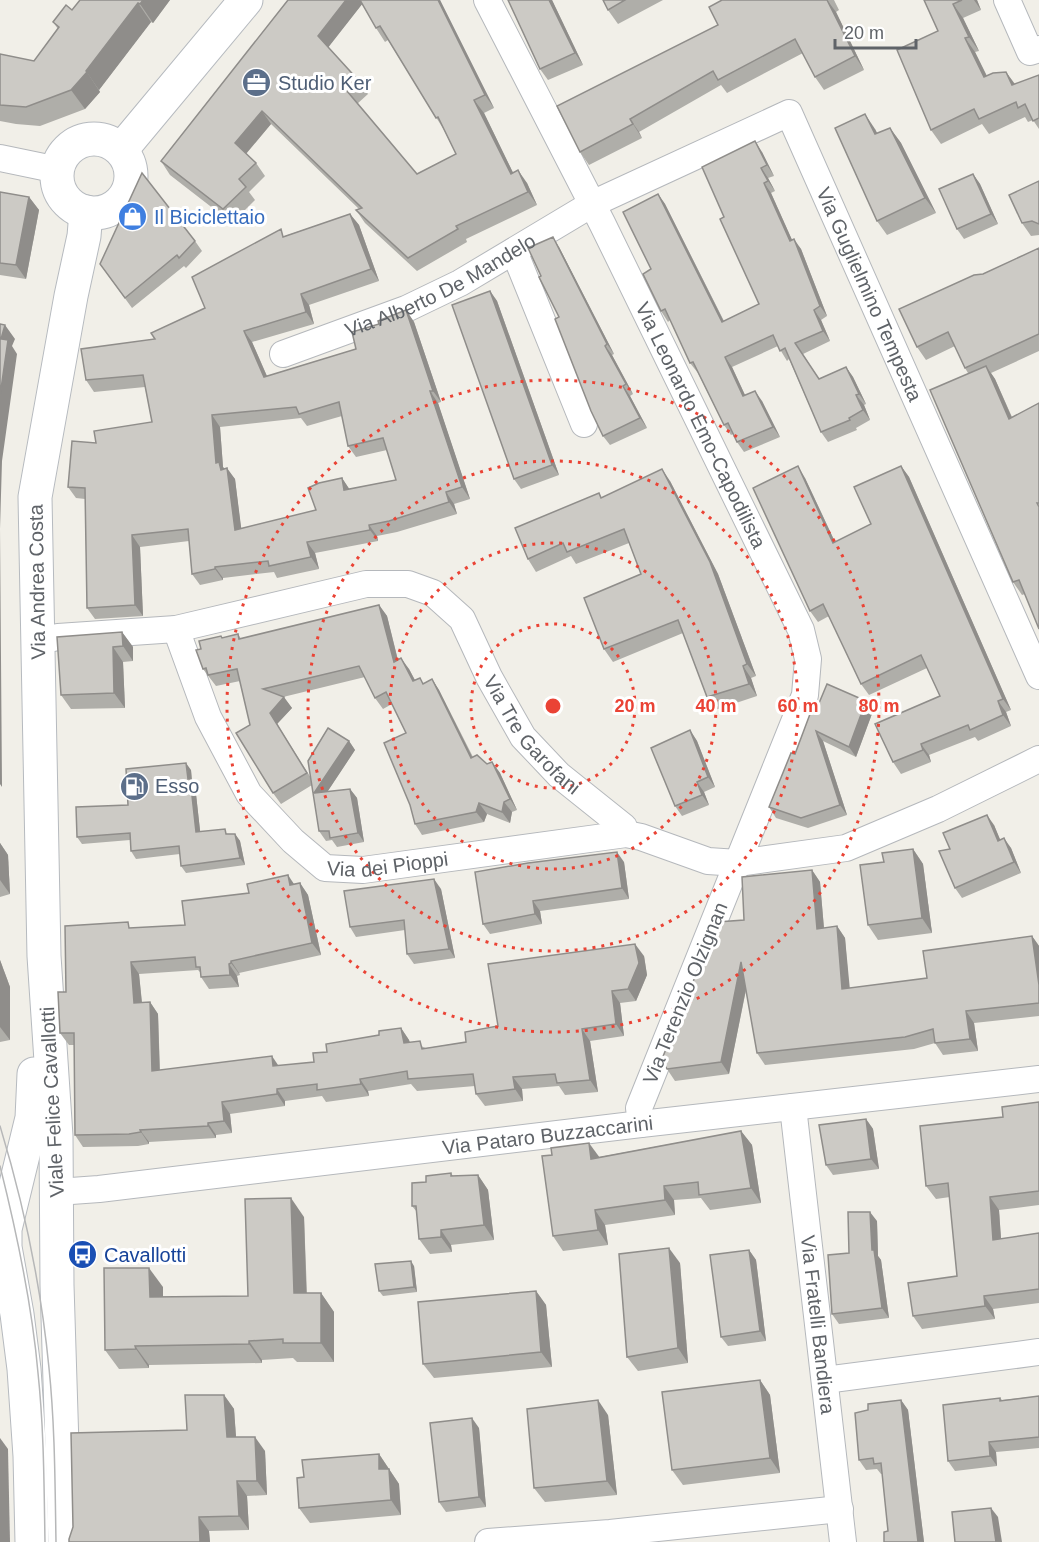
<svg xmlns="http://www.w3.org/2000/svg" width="1039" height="1542" viewBox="0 0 1039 1542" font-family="Helvetica,sans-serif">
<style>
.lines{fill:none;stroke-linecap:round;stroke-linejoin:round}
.minor-casing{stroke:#b5b8bc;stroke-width:28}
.secondary-casing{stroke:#b6babf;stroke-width:35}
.minor{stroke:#fff;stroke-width:26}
.secondary{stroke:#fff;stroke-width:33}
.tram{stroke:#b6b7b8;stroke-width:1.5}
.wall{fill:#afaea9;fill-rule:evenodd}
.shaded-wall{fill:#8f8d8a}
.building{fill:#cccac5;stroke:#8f8d8a;stroke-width:1.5;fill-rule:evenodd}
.ring{fill:none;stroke:#ea4335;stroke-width:3;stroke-dasharray:3 6}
.labels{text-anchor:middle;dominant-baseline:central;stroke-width:6;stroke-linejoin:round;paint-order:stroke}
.service-label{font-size:20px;fill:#4e5e75;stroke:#fff;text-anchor:start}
.shop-label{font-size:20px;fill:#366cbe;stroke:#fff;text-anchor:start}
.street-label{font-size:20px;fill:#5f6368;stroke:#fff}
.transit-label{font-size:20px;fill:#164399;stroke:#fff;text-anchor:start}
.centre{fill:#ea4335;stroke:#fff;stroke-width:3}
.ring-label{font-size:18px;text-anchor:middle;font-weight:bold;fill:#ea4335;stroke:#fff;stroke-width:6;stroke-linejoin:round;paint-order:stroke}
</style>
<rect width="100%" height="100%" fill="#f1efe8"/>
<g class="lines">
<defs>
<g id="minor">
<path id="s1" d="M487,0L602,223L801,630L808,659L805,695L639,1108L641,1124"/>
<path d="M1007,0L1030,52L1039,49"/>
<path d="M0,158L58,170"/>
<path d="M514,251L584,424"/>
<path id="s2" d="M283,354L406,309L460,283L592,204L789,113L1039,676"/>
<path id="s3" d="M176,629L208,717L249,794L293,841L325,868L363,870L626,834L641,837L708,861L738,863L846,848L938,809L1039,759"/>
<path id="s4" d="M38,641L58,637L176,629L366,584H408L433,593L462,619L489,677L523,737L559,775L624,827L626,834"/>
<path id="s5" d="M793,1107L843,1542"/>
<path id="s6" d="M57,1192L99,1189L641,1124L1039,1079"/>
<path d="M825,1380L1039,1352"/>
<path d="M488,1542L610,1533L840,1509"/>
</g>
<g id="secondary">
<circle cx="94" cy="176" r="37"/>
<path d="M121,150L246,0"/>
<path d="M32,1542L30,1456L24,1369L17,1314L5,1247V1229L32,1118L34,1074"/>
<path d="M65,1542L57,1285L56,1136L44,956L35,497L71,296L84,236L86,212"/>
</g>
</defs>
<use href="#minor" class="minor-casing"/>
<use href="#secondary" class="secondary-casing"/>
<use href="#minor" class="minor"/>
<use href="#secondary" class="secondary"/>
<g class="tram">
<path d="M0,1126C24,1205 41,1286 49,1368C55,1426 55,1484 56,1542"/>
<path d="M0,1166C17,1234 32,1303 38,1373C44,1429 44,1486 45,1542"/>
</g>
</g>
<g class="wall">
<path d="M170,0L153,23L151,22L99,90L100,92L85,109L40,126L16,124L0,121V54L34,61L58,29L53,22L72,10Z"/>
<path d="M288,0H440L494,108L484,113L513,173L527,183L537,205L466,239L467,242L417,271L365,223L356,210L359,209L271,124L246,154L256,163L265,176L249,192L255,200L232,223L170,175L161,161ZM362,4L376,28L385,42L388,40L444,130L456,154L417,174L357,104L368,94L359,81L328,47Z"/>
<path d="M508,0H552L583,65L548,80L540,69Z"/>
<path d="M603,0H663L618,24L608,10Z"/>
<path d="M722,0H834L839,10L836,12L864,70L824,90L815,77L803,53L727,93L721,85L639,132L642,138L589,165L580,152L718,25Z"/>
<path d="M924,0H977L981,10L963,18L979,51L975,52L987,76L1006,72L1015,84L1039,75V129L1033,120L1028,122L1025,117L989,134L982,124L941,144L931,130L938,31Z"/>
<path d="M890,128L901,143L936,213L887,235L877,221L875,129L877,133Z"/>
<path d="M762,152L774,176L768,178L775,191L771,193L792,240L801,249L827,316L821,320L830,341L803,354L819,379L846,367L853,377L866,404L864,405L870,420L856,428L857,430L828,442L821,432L789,359L787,361L778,346L732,367L745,395L762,401L780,437L744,452L737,442L733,434L731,435L724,425L698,373L690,363L670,320L668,322L661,311L651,269L658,194L665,204L724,321L759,304L724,217Z"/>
<path d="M973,174L980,184L998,224L964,239L957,229Z"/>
<path d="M1039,181V235L1031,236L1022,223Z"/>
<path d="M0,192L29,197L39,210L26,279L0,275Z"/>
<path d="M350,214L359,225L379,281L309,305L314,324L252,342L267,376L356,349L379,324L406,310L414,322L441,402L438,403L470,499L454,504L457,514L397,532L377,536L378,541L315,553L319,569L277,578L274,572L223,578V580L200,585L192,574L189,541L140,547L143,616L95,619L87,608L85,499L76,498L68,487L96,443L152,422L145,387L94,392L86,380L205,308L285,236ZM342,416L348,446L356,457L387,450L396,480L349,489L342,478L316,510L241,529L235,479L223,467L220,427L301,418L307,426Z"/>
<path d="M195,241L202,251L186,268L184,266L132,308L100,264Z"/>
<path d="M559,247L614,354L612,355L633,394L630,396L647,428L610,445L603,436L559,317L541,276Z"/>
<path d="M1039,248V351L991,373L995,379L1012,417L1039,403V629L1025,594L1022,595L1013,582L968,373L965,368L955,346L926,360L917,347L983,274Z"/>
<path d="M490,291L497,301L559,475L521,489L514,479Z"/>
<path d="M901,466L909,477L1011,710L1006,712L1011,726L978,741L975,737L929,755L931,762L901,774L893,762L940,696L927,668L869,695L861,684L829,616L818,622L810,611L805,478L835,542L871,524Z"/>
<path d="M670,481L718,574L756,676L751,678L757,696L715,710L707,697L683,633L613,662L604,649L641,574L629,543L576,564L571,556L536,572L528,559L599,493L602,498Z"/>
<path d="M379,605L387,616L398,660L409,669L415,680L424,683L432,679L439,690L473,757L487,764L492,762L500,773L517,810L512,812L510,823L487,814L484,822L422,835L415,824L406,733L392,704L383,709L375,698L365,677L283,697L292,708L277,724L311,778L349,741L355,750L327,792L350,789L357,798L364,842L337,847L332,840L326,841L319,831L312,785L281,804L273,793L250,725L240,681L216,686L203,669L201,649L238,634L241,639Z"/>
<path d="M122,632L133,647V661L123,662L125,708L71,709L61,695Z"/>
<path d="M817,708L873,711L856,757L823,741L847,815L808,828L776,818L769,807Z"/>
<path d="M690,730L697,741L715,787L704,792L709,805L682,816L675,806Z"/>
<path d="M191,770L192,782L195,785L200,831L229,834H235L240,841L245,865L186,873L181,866L180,854L136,859L131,851L130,840L82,844L77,837L128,805Z"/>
<path d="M994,825L1000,840L1011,848L1021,873L962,898L955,888L950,849Z"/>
<path d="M0,843L8,855L10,894L0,897Z"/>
<path d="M913,849L923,864L932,933L878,940L868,925L884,862Z"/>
<path d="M624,862L629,899L540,911L542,924L490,934L483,924Z"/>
<path d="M812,870L820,882L824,928L837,926L845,938L849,988L927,978L1032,936L1039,946V1016L974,1023L978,1051L943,1055L935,1043L914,1049L765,1065L757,1053L746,990L729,1074L675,1081L667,1069L744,920Z"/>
<path d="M300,883L308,895L321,955L239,973L240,975L237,976L239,987L209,989L201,977V973L198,970L139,974L142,1002H150L158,1014L160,1070L279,1066L314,1062L327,1052L401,1028L409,1040L410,1042L426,1048L466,1042L644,956L647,975L636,1001L620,1003L624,1036L590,1041L598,1092L565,1095L559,1086L522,1089L523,1101L485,1106L476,1094L475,1086L417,1091L411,1084L368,1091L369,1096L326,1102L322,1096L285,1101V1106L230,1114L232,1133L216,1135V1138L149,1142V1144L138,1146L83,1147L75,1135L74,1045H69L60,1033L66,992L132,928L185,925L249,893Z"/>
<path d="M441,889L455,958L414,964L407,954L405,930L356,937L350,927Z"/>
<path d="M0,960L10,987V1040L0,1042Z"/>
<path d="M1039,1102V1205L999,1210L1001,1239L1039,1233V1303L993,1309L995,1319L922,1329L913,1316L957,1276L950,1197L936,1199L926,1186L1003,1117Z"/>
<path d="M866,1119L873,1129L879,1169L833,1175L826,1165Z"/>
<path d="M741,1131L752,1145L761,1203L710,1210L701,1198L674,1200L675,1215L605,1225L608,1245L563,1251L553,1236L599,1157Z"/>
<path d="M451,1173L453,1176L478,1175L488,1190L494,1240L451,1245L452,1252L430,1254L419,1239L417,1212L412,1206L426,1182Z"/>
<path d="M304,1217L307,1293H321L334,1312V1362H297L293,1358L262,1360V1363L149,1365V1368L119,1369L105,1350L163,1287V1297L248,1296Z"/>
<path d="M877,1221L878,1256L881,1260L889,1318L839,1324L832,1314L849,1253Z"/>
<path d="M749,1250L756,1260L766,1341L728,1346L721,1337Z"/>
<path d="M680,1263L688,1363L638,1371L627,1357Z"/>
<path d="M414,1266L417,1292L383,1296L379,1291Z"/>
<path d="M536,1291L546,1305L552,1367L434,1378L423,1364Z"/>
<path d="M760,1380L770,1395L780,1473L683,1485L672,1470Z"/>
<path d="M224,1395L234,1409L236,1437L265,1451L267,1495L247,1496L249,1530L209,1531L210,1542H69Z"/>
<path d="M1039,1396V1448L996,1452L997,1466L955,1471L948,1461L1000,1398L1002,1400Z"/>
<path d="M901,1400L908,1410L924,1542H884L888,1531L882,1474H881L877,1469L866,1470L859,1460L868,1410Z"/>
<path d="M608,1415L617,1495L545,1502L534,1488Z"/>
<path d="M479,1428L486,1507L446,1512L439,1502Z"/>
<path d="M379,1454L399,1484L401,1515L310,1523L299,1508L304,1477Z"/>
</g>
<g class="shaded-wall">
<path d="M143,0H170L153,23L140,4Z"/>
<path d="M346,0H361L363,3L327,49L318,36Z"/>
<path d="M438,0H440L494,108L485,95Z"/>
<path d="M549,0H552L583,65L575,53Z"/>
<path d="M827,0L836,12L864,70L855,56Z"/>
<path d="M974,0H977L981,10Z"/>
<path d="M138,3L151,22L99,90L86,71Z"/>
<path d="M953,4L963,18L979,51L969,37Z"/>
<path d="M965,38L975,52L994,91L984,77Z"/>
<path d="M87,72L100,92L85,109L71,90Z"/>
<path d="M1006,72L1016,86L1012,85Z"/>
<path d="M474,100L484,113L520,187L511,174Z"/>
<path d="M262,111L271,124L244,156L235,143Z"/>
<path d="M865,114L875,129L885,149L875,134Z"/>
<path d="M630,119L639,132L642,138L633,124Z"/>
<path d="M890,128L901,143L936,213L925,198Z"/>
<path d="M755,141L762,152L774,176L767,165Z"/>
<path d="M761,168L768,178L775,191L768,181Z"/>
<path d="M518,170L527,183L537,205L528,192Z"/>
<path d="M973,174L980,184L998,224L991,214Z"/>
<path d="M764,183L771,193L797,251L790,241Z"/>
<path d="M658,194L665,204L729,332L722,322Z"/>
<path d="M29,197L39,210L26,279L16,265Z"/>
<path d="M350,214L359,225L379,281L371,269Z"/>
<path d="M553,237L559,247L614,354L607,344Z"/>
<path d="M794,239L801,249L827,316L820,306Z"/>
<path d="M490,291L497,301L559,475L552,465Z"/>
<path d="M301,294L309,305L314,324L306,312Z"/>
<path d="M406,310L414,322L441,402L433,391Z"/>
<path d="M814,310L821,320L830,341L823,331Z"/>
<path d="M5,325L15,339L12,346L17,354L2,461L0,529L2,787L0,784V396L1,339Z"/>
<path d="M244,331L252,342L272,388L264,377Z"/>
<path d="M605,346L612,355L633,394L626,384Z"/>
<path d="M725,357L732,367L750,406L743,396Z"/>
<path d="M986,366L995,379L1018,432L1009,419Z"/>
<path d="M846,367L853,377L866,404L859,394Z"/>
<path d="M623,386L630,396L647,428L640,418Z"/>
<path d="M430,391L438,403L470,499L462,487Z"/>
<path d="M755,391L762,401L780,437L773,427Z"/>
<path d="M856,395L864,405L870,420L863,410Z"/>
<path d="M212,415L220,427L223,467L227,473V468L235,479L243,542L235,530L216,463Z"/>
<path d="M798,466L805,478L841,555L833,543Z"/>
<path d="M901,466L909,477L1011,710L1003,699Z"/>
<path d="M662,469L670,481L718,574L756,676L747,664Z"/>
<path d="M342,478L350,490H344Z"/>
<path d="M446,492L454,504L457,514L449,502Z"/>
<path d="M369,525L377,536L378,541L370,530Z"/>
<path d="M132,535L140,547L143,616L135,605Z"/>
<path d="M307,542L315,553L319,569L311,557Z"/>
<path d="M215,567L223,578V580L215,569Z"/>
<path d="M379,605L387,616L401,673L394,662Z"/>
<path d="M122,632L133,647V661L123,646Z"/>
<path d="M113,647L123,662L125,708L114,693Z"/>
<path d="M401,658L409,669L421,692L413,681Z"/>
<path d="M743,666L751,678L757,696L749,684Z"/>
<path d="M432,679L439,690L478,769L471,758Z"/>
<path d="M284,697L292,708L277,724L314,783L270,713Z"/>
<path d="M866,701L873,711L856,757L849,747Z"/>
<path d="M998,701L1006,712L1011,726L1003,715Z"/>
<path d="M690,730L697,741L715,787L708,777Z"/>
<path d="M816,731L823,741L847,815L840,805Z"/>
<path d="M349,741L355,750L320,803L314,793Z"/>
<path d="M921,744L929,755L931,762L923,750Z"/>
<path d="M492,762L500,773L517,810L510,799Z"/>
<path d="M186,763L191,770L192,782L195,785L201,839L196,832Z"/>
<path d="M697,782L704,792L709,805L702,795Z"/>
<path d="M350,789L357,798L364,842L358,833Z"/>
<path d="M504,802L512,812L510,823L502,812Z"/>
<path d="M479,803L487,814L484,822L476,812Z"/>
<path d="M987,815L994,825L1005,851L998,841Z"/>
<path d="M235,834L240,841L245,865L240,858Z"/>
<path d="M1004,838L1011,848L1021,873L1014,862Z"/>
<path d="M0,843L8,855L10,894L0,880Z"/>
<path d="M913,849L923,864L932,933L922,918Z"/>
<path d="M617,852L624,862L629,899L622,888Z"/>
<path d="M812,870L820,882L825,941L817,929Z"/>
<path d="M288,875L296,887L290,885Z"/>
<path d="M434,879L441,889L455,958L449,949Z"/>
<path d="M300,883L308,895L321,955L312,943Z"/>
<path d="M533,901L540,911L542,924L535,914Z"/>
<path d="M837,926L845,938L851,1001L842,989Z"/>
<path d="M1032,936L1039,946V985Z"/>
<path d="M635,944L644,956L647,975L636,1001L628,989Z"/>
<path d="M0,960L10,987V1040L0,1027Z"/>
<path d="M231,961L239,973L240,975L231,963Z"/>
<path d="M131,962L139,974L143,1015L134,1003Z"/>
<path d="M741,962L749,974L729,1074L721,1062Z"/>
<path d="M229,964L237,976L239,987L230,975Z"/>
<path d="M612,991L620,1003L624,1036L616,1024Z"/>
<path d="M150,1002L158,1014L160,1083L152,1071Z"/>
<path d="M966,1011L974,1023L978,1051L970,1039Z"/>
<path d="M401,1028L409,1040L412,1055L404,1043Z"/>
<path d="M582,1029L590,1041L598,1092L590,1080Z"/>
<path d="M272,1056L280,1068L273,1066Z"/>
<path d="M513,1077L522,1089L523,1101L515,1089Z"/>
<path d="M360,1079L368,1091L369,1096L361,1084Z"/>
<path d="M277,1089L285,1101V1106L277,1094Z"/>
<path d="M222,1102L230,1114L232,1133L224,1121Z"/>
<path d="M866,1119L873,1129L879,1169L871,1159Z"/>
<path d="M208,1123L216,1135V1138L208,1126Z"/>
<path d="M140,1130L149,1142V1144L141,1132Z"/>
<path d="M741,1131L752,1145L761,1203L751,1188Z"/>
<path d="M589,1143L600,1158L591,1159Z"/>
<path d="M478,1175L488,1190L494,1240L484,1225Z"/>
<path d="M664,1186L674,1200L675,1215L665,1200Z"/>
<path d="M990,1197L999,1210L1002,1253L993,1240Z"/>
<path d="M291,1198L304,1217L307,1312L294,1293Z"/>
<path d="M595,1210L605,1225L608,1245L598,1230Z"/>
<path d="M870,1212L877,1221L878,1256L881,1260L889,1318L882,1308L872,1250Z"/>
<path d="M441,1230L451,1245L452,1252L441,1237Z"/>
<path d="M669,1248L680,1263L688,1363L678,1348Z"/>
<path d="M749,1250L756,1260L766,1341L760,1331Z"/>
<path d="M411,1261L414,1266L417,1292L414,1287Z"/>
<path d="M149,1268L163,1287V1316L150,1297Z"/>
<path d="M536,1291L546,1305L552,1367L541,1352Z"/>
<path d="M321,1293L334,1312V1362L321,1343Z"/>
<path d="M984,1296L993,1309L995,1319L985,1306Z"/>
<path d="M249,1341L262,1360V1363L249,1344Z"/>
<path d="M135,1346L149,1365V1368L136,1349Z"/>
<path d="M760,1380L770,1395L780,1473L770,1458Z"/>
<path d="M224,1395L234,1409L237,1451L227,1437Z"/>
<path d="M598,1400L608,1415L617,1495L607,1481Z"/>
<path d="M901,1400L908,1410L924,1542H918Z"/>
<path d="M472,1418L479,1428L486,1507L479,1497Z"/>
<path d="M255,1437L265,1451L267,1495L257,1481Z"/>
<path d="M0,1438L8,1449L10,1542H0Z"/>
<path d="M989,1442L996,1452L997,1466L990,1456Z"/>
<path d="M379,1454L399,1484L401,1515L391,1500L379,1469Z"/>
<path d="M237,1481L247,1496L249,1530L239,1516Z"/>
<path d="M991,1508L998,1517L1002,1542H996Z"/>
<path d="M199,1517L209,1531L210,1542H200Z"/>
</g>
<g class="building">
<path d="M80,0H143L140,4L138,3L86,71L87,72L71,90L26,107L0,105V54L34,61L59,27L53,22L66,5L72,10Z"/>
<path d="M288,0H346L318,36L359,81L347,91L417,174L456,154L438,117L436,118L380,26L376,28L360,0H438L485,95L474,100L511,174L518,170L528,192L456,226L458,229L408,258L356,210L362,208L262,111L235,143L256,163L239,179L246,187L223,209L161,161Z"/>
<path d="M508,0H549L575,53L540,69Z"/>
<path d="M603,0H625L608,10Z"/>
<path d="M722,0H827L855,56L815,77L795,39L718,80L713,71L630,119L633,124L580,152L557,106L718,25L709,7Z"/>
<path d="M924,0H962L953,4L969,37L965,38L984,77L993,73L1006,72L1012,85L1039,75V118L1033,121L1025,104L1018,108L1016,102L979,119L974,109L931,130L897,50L938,31Z"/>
<path d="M865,114L875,134L890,128L925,198L877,221L835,128Z"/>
<path d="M755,141L767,165L761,168L768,181L764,183L790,241L794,239L820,306L814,310L823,331L795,343L819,379L846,367L859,394L856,395L863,410L849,418L850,420L821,432L785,348L780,351L773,335L725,357L743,396L755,391L773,427L737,442L728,423L724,425L693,362L690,363L665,309L661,311L643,274L651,269L623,212L658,194L722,322L759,304L720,219L724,217L702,167Z"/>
<path d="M142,173L195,241L179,258L177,255L125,298L100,264Z"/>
<path d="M973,174L991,214L957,229L939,189Z"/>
<path d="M1039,181V224L1032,221L1022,223L1009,195Z"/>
<path d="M0,192L29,197L16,265L0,263Z"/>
<path d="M350,214L371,269L301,294L306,312L244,331L264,377L356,349L352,332L379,324L378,321L406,310L433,391H430L462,487L446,492L449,502L389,521L369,525L370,530L307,542L311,557L269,566L268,561L215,567V569L192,574L188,529L132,535L135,605L87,608L85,488L68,487L72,441L96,443L94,431L152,422L143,375L86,380L81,349L155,339L151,333L205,308L192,277L281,229L283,237ZM339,402L348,446L383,438L396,480L344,490L342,478L319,483L308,488L316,510L235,530L227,468L221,470L219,462L216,463L212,415L296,407L299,414Z"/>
<path d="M553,237L607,344L605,346L626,384L623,386L640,418L603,436L591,411L555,319L559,317L539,277L541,276L528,248Z"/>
<path d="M1039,248V334L965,368L948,332L917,347L899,309L974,275L983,274Z"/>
<path d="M490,291L552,465L514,479L452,305Z"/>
<path d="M0,324L5,325L1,339L8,340L0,396Z"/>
<path d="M986,366L1009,419L1039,403V503H1037L1039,507V629L1019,580L1013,582L930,390Z"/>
<path d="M798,466L833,543L871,524L854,487L901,466L1003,699L998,701L1003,715L970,730L968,725L921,744L923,750L893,762L875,724L940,696L921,655L861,684L823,604L810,611L753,488Z"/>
<path d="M662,469L710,562L747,664L743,666L749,684L707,697L678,620L604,649L584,598L641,574L624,529L567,552L563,543L528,559L515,528L599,493L601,498Z"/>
<path d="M379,605L394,662L401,658L413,681L420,678L423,684L432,679L471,758L477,755L487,764L492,762L510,799L504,802L502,812L479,803L476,812L415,824L410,805L384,743L406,733L386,692L375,698L359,666L263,689L284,697L270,713L307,773L273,793L236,733L250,725L237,669L208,675L206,668L203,669L196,650L201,649L199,641L221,636L222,638L238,634L239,639Z"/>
<path d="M122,632L123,646L113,647L114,693L61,695L57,637Z"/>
<path d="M827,684L866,701L849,747L816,731L840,805L801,818L769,807L791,753L795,754L813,706L817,708Z"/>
<path d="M328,728L349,741L314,793L350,789L358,833L330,838L329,831H319L308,761Z"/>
<path d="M690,730L708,777L697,782L702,795L675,806L651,748Z"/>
<path d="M186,763L188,779L190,778L196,832L225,829L226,834H235L240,858L181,866L179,846L131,851L130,833L77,837L76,807L128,805L126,769Z"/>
<path d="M987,815L998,841L1004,838L1014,862L955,888L939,851L950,849L943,833Z"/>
<path d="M913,849L922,918L868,925L860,865L884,862L882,853Z"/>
<path d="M617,852L622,888L533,901L535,914L483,924L475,872L528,863Z"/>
<path d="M812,870L817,929L837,926L842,989L927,978L923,951L1032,936L1039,985V1003L966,1011L970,1039L935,1043L933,1029L905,1037L757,1053L741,962L721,1062L667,1069L662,1059L717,922L744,920L742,877Z"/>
<path d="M288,875L290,885L300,883L312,943L231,961V963L229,964L230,975L201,977L200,967H196L195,957L131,962L134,1003L150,1002L152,1071L272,1056L273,1066L314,1062L313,1053L327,1052L326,1044L379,1035V1031L401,1028L404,1043L420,1041L422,1049L466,1042L465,1032L498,1026L488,964L635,944L639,963L628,989L612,991L616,1024L582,1029L590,1080L557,1083L555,1074L513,1077L515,1089L476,1094L473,1074L408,1079L407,1071L360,1079L361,1084L317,1090V1084L277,1089V1094L222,1102L224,1121L208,1123V1126L140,1130L141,1132L129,1134L75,1135L74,1033H60L58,992H66L65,926L128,922L129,928L185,925L182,901L249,893L247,884Z"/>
<path d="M434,879L449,949L407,954L404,920L350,927L344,891Z"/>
<path d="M1039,1102V1191L990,1197L993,1240L1039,1233V1289L984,1296L985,1306L913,1316L908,1283L957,1276L948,1183L926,1186L920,1126L1003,1117L1002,1107Z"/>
<path d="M866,1119L871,1159L826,1165L819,1125Z"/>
<path d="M741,1131L751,1188L699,1195L698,1182L664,1186L665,1200L595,1210L598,1230L553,1236L542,1156L552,1155L551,1148L589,1143L591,1159Z"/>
<path d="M451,1173V1176L478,1175L484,1225L441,1230V1237L419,1239L416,1206H412V1183L426,1182V1176Z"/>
<path d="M291,1198L294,1293H321V1343H283V1339L249,1341V1344L135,1346L136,1349L105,1350L104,1268H149L150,1297L248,1296L245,1199Z"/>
<path d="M848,1212H870L872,1250H874L882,1308L832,1314L828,1255L849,1253Z"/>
<path d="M669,1248L678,1348L627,1357L619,1254Z"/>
<path d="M749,1250L760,1331L721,1337L710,1255Z"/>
<path d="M411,1261L414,1287L379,1291L375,1264Z"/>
<path d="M536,1291L541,1352L423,1364L418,1302Z"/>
<path d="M760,1380L770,1458L672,1470L662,1392Z"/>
<path d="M185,1395H224L227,1437H255L257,1481H237L239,1516L199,1517L200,1542H69V1539L73,1527L71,1433L187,1430Z"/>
<path d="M1039,1396V1437L989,1442L990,1456L948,1461L943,1405L1000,1398V1401Z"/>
<path d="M598,1400L607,1481L534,1488L527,1409Z"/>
<path d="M901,1400L918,1542H884V1532L888,1531L881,1463L874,1464L873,1458L859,1460L855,1413L868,1410V1404Z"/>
<path d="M472,1418L479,1497L439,1502L430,1423Z"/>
<path d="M379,1454V1469H389L391,1500L299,1508L297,1478L304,1477L302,1460Z"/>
<path d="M991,1508L996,1542H955L952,1512Z"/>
</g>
<g class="ring">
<circle cx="553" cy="706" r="82"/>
<circle cx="553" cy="706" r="163"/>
<circle cx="553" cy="706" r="245"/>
<circle cx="553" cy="706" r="326"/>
</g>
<defs>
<symbol id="office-disc" viewBox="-11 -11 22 22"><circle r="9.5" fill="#5c6f8a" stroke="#fff"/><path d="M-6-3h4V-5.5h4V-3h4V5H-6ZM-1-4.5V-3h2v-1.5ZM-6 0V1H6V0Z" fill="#fff"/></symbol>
<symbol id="shop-disc" viewBox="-11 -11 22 22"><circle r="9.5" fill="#3f7fe0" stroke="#fff"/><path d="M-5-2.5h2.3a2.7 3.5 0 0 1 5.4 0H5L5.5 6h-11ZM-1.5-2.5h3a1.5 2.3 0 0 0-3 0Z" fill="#fff"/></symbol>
<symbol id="fuel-disc" viewBox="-11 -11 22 22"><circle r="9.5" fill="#5c6f8a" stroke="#fff"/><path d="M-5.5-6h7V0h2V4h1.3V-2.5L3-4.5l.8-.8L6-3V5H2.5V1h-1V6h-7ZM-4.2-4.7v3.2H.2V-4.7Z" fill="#fff"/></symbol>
<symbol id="bus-disc" viewBox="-11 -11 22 22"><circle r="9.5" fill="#1a4fb4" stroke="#fff"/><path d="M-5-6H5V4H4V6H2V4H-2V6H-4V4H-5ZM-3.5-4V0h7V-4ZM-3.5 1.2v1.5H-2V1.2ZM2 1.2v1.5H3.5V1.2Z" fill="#fff"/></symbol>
</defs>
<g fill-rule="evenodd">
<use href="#office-disc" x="240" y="66" width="33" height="33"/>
<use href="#shop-disc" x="116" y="200" width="33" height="33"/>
<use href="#fuel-disc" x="118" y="770" width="33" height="33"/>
<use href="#bus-disc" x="66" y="1238" width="33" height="33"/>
</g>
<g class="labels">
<g class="service-label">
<text x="278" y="83">Studio Ker</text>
<text x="155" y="786">Esso</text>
</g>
<g class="shop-label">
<text x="154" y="217">Il Biciclettaio</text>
</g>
<g class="street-label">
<text stroke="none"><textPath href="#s2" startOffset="172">Via Alberto De Mandelo</textPath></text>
<text stroke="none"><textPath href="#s2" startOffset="760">Via Guglielmino Tempesta</textPath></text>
<text stroke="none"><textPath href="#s1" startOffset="476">Via Leonardo Emo-Capodilista</textPath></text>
<text transform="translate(37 582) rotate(-91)">Via Andrea Costa</text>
<text stroke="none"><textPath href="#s4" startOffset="578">Via Tre Garofani</textPath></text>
<text stroke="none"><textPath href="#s3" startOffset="350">Via dei Pioppi</textPath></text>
<text transform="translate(685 993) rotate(-68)">Via Terenzio Olzignan</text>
<text transform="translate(52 1102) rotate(-93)">Viale Felice Cavallotti</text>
<text stroke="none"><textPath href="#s6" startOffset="494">Via Pataro Buzzaccarini</textPath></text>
<text stroke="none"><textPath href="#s5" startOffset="219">Via Fratelli Bandiera</textPath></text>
</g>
<g class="transit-label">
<text x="104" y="1255">Cavallotti</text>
</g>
</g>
<circle cx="553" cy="706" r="9" class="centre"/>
<g class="ring-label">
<text x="635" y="712">20 m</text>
<text x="716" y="712">40 m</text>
<text x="798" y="712">60 m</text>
<text x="879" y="712">80 m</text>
</g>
<path d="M835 39v9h81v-9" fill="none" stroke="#5f6368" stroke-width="3"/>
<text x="844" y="39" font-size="18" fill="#5f6368" stroke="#ffffff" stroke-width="4.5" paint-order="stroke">20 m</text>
</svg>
